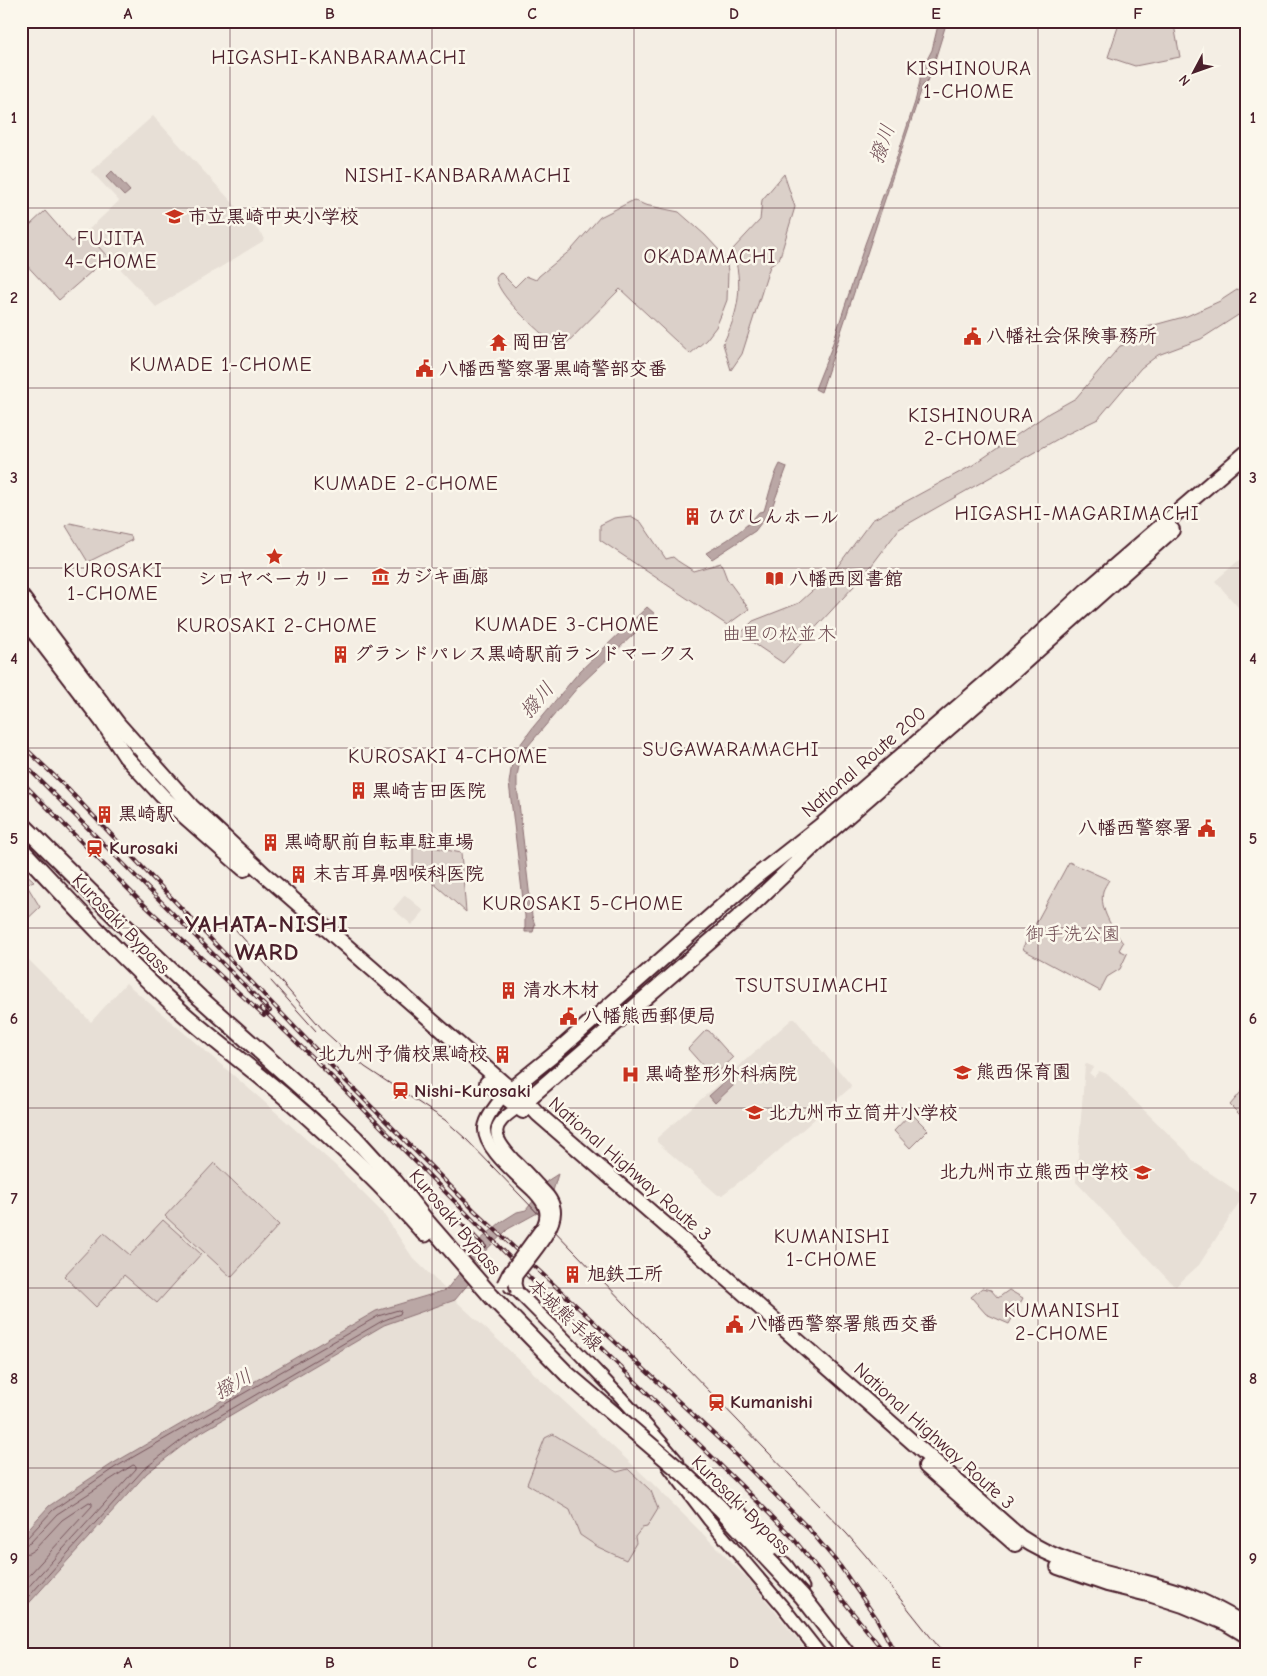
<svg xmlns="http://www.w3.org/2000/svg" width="1267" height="1676" viewBox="0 0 1267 1676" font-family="'Comic Neue','Klee One',sans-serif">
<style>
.built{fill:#e7dfd6}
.green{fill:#dbd0c9;stroke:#92787a}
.water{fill:#baa7a5;stroke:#8d7174}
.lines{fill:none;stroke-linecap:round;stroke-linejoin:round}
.shore{stroke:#77555c;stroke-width:1}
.secondary-casing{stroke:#4a1f2b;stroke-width:15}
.trunk-casing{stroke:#4a1f2b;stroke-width:18}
.motorway-casing{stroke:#4a1f2b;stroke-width:19}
.secondary{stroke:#fbf7ec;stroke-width:11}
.trunk{stroke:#fbf7ec;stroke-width:14}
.motorway{stroke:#fbf7ec;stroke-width:15}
.tram{stroke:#4a1f2b;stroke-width:1}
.rail-casing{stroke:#4a1f2b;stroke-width:4}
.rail{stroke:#fbf7ec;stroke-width:2;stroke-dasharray:5.5;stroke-linecap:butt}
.secondary-bridge-casing{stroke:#4a1f2b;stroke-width:15;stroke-linecap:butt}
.motorway-bridge-casing{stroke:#4a1f2b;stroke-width:19;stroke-linecap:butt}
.secondary-bridge{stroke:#fbf7ec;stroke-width:11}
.motorway-bridge{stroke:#fbf7ec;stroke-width:15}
.grid{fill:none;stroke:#4a1f2b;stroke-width:1;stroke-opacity:0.55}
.labels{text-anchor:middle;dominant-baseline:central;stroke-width:5;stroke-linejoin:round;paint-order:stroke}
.poi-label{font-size:19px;font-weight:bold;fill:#4a1f2b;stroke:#fbf7ec;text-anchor:start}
.park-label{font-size:19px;fill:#6e4b52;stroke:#fbf7ec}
.street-label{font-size:19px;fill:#4a1f2b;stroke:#fbf7ec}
.neighbourhood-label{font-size:20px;letter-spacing:1px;fill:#4a1f2b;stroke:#fbf7ec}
.water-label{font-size:20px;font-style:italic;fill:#714f56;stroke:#fbf7ec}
.district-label{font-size:24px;font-weight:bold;letter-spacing:1px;fill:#4a1f2b;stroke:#fbf7ec}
.neatline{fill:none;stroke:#4a1f2b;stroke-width:2}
.grid-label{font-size:16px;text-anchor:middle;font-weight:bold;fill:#4a1f2b}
</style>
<rect width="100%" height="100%" fill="#f4eee4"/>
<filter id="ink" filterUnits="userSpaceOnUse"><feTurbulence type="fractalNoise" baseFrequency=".02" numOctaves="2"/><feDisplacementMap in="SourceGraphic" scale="10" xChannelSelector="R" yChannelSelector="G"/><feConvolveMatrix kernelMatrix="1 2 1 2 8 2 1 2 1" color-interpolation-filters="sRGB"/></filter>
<g filter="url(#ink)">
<g class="built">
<path d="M153,116L264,237L263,241L156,307L86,232L119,201L91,171Z"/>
<path d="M1246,554V616L1215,581Z"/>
<path d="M405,895L424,911L412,925L393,909Z"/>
<path d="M21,952L91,1022L126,983L261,1099L336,1166L382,1212L413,1258L446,1290L376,1311L112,1464L49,1506L21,1537Z"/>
<path d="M792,1019H795L851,1085L850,1088L768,1160L722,1195H718L657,1142V1138Z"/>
<path d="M1087,1064L1094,1067L1089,1073L1094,1077L1099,1071L1107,1074L1186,1151L1194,1162L1241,1194L1242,1198L1199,1265L1176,1286L1173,1285L1076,1182L1085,1065Z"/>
<path d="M455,1300L652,1483L753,1584L810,1655H21V1612L147,1473L195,1436L384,1325Z"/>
</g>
<g class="green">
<path d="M1120,21H1176L1174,25L1180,57L1135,66L1108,57Z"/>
<path d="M784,174L795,207L779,260L770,266L742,354L731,370L723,344C740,309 743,286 733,249L760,220L762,200Z"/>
<path d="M634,200L645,205L679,212L705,235L718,249L726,261L728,271L727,300L722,313L716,327L706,340L690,354L620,289L560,350C543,334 499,299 496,278L500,272L515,287L526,276L536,280L539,276L572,249L600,217Z"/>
<path d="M45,211L72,242L84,231L108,257L59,300L21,259V215L30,225Z"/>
<path d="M1246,284V310L1201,339L1158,355L1141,368L1098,419L1063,436L899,529L866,573L783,663L740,634L753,621L799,603L834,571L872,520L973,465L1049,413L1076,398L1120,346L1124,345L1147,327L1187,316L1220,301Z"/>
<path d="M631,516L641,522L666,559L673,557C679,563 687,566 693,571L721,563L727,579L749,609L727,625L600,540V525L614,518Z"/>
<path d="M70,523L131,536L132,540L88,562L66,526Z"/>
<path d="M413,843L461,853L466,912L413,865Z"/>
<path d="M1069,862L1109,880C1107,883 1104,888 1103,891C1099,909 1113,929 1123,943L1119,950L1127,954L1120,969L1107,977L1100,991L1024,950L1023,947Z"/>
<path d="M21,869L34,881L26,884L40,907L21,925Z"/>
<path d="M706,1030L709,1031L733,1058L713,1077L688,1049Z"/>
<path d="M1246,1086V1121L1230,1105Z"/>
<path d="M911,1113L928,1130L910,1148L894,1131Z"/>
<path d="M214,1163L279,1225L231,1277L165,1216Z"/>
<path d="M163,1220L201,1254L157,1303L124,1275L96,1307L64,1276L104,1233L130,1255Z"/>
<path d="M982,1288L991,1290L998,1298L1009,1290L1023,1298L1009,1324L986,1314L971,1297Z"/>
<path d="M553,1434L617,1472L628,1469L651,1491L658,1509L647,1527L642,1528L635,1537L636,1543L626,1560L598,1547L580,1535L570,1510L527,1484L545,1438Z"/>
</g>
<g class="water">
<path d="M939,21H947L929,79L923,85L821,392L815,389L831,349L865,244L894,166L915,102L920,81V73L932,50Z"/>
<path d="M112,171L130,191L124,196L106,177Z"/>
<path d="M780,464L787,467L771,510L755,531L712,559L706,553C726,541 745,530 759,512L764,511C769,495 772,479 780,464Z"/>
<path d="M647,607L655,614L578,687L528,746L520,761L517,776V786L532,916L535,925L533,932H525V916L509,783L512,763L520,745L534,726L580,671Z"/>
<path d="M728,1079L734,1085L715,1103L709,1096Z"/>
<path d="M558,1174L553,1191L539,1212L508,1229L482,1254L478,1272L455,1300L384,1325L195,1436L147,1473L21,1612V1537L49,1506L112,1464L376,1311L446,1290L462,1270L471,1248L501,1222L517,1212L526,1210L543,1189L547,1181Z"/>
</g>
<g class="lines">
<g class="shore">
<path d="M21,1540L27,1538L53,1510L114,1468L378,1316L398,1310L401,1311L400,1314L382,1321L192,1432L144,1469L21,1605"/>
<path d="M21,1546L30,1543L57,1514L133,1465L136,1466V1469L21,1595"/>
<path d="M21,1554L29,1553L35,1549L62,1520L89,1502L92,1503V1506L21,1584"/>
</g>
<defs>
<g id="secondary">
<path d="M503,1095C497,1105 488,1113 485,1125C479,1146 519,1177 534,1192"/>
<path d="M519,1107C490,1125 491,1135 513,1159C522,1167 530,1176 538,1185"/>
<path d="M510,1287L517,1291C573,1347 628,1402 678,1462"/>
<path d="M668,1466L709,1520L784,1608L821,1655"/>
</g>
<g id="trunk">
<path d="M21,596L118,724L191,806L265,875L503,1083L526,1101L538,1114L730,1281L1020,1537C1070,1571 1132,1575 1187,1595C1207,1603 1227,1614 1246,1625"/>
<path d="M21,615L102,721L126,757L164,798L244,869"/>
<path d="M487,1083L523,1111"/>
<path d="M506,1093L552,1056L754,878L820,826L893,763L1004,667L1086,591L1246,453"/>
<path d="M520,1106L749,908L819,841L1011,674L1172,530"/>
<path d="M926,1466L1015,1544"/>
<path d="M1058,1567L1107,1584L1152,1595L1183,1605L1226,1623L1246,1635"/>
</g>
<g id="motorway">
<path d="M21,823L143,944L200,998L325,1109L355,1138L395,1182L427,1222L492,1297"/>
<path d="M21,849C74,906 126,962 184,1014C218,1044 255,1071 290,1101C337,1142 383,1186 425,1234"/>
<path d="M784,1565L801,1588"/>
</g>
</defs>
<use href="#secondary" class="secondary-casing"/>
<use href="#trunk" class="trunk-casing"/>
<use href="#motorway" class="motorway-casing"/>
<use href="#secondary" class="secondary"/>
<use href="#trunk" class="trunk"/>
<use href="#motorway" class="motorway"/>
<g class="tram">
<path d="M236,930L324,1031L345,1050L365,1067L445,1120L466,1139L847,1534L866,1556L945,1655"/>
<path d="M271,981L316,1031"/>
</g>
<defs>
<g id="rail">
<path d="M21,744L65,786L346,1081L475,1211L736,1455L809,1529L840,1566L877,1619L896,1655"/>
<path d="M21,761L270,1011"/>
<path d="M21,781L139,900L264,1016"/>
<path d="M261,1008L320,1065L537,1285L760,1504L793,1538L885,1653"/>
<path d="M459,1221L485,1247"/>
</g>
</defs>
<use href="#rail" class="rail-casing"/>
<use href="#rail" class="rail"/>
<defs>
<g id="secondary-bridge">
<path d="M503,1284L508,1274L543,1226C550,1212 544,1203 534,1192"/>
<path d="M517,1291L515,1284L516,1276C527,1260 559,1227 554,1208C552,1198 544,1191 538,1185"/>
</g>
<g id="motorway-bridge">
<path d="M492,1297L567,1374L684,1474L720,1508L802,1596L848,1655"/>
<path d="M737,1512L771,1548"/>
</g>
</defs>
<use href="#secondary-bridge" class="secondary-bridge-casing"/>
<use href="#motorway-bridge" class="motorway-bridge-casing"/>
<use href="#secondary-bridge" class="secondary-bridge"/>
<use href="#motorway-bridge" class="motorway-bridge"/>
</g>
</g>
<path class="grid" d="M230,21V1655M432,21V1655M634,21V1655M836,21V1655M1038,21V1655M21,208H1246M21,388H1246M21,568H1246M21,748H1246M21,928H1246M21,1108H1246M21,1288H1246M21,1468H1246"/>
<defs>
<symbol id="school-bare" viewBox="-9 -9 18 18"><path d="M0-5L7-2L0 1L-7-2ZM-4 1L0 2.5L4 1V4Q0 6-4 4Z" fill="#c8321e" stroke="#fbf7ec" stroke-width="2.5" paint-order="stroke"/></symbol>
<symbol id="civic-bare" viewBox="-9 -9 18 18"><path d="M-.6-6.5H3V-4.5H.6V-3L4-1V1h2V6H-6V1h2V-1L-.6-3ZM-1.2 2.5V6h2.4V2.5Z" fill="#c8321e" stroke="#fbf7ec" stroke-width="2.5" paint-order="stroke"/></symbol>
<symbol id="temple-bare" viewBox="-9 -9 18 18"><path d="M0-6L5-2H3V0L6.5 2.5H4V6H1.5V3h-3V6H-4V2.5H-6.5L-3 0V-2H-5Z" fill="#c8321e" stroke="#fbf7ec" stroke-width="2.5" paint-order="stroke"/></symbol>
<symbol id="building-bare" viewBox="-9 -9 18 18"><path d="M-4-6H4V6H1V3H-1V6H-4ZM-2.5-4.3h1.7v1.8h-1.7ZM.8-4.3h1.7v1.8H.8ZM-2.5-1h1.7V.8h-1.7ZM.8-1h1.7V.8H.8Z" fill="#c8321e" stroke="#fbf7ec" stroke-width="2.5" paint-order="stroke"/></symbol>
<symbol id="sight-bare" viewBox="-9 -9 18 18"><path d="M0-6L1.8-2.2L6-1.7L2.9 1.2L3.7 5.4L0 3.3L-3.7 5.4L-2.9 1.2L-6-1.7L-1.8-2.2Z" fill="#c8321e" stroke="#fbf7ec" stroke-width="2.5" paint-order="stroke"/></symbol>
<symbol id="museum-bare" viewBox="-9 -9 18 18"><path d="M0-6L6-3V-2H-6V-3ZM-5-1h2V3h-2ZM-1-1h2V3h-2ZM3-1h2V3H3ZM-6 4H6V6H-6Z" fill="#c8321e" stroke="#fbf7ec" stroke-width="2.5" paint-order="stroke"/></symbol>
<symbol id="library-bare" viewBox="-9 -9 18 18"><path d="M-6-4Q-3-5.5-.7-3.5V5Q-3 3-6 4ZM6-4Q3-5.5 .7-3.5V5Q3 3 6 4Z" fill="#c8321e" stroke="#fbf7ec" stroke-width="2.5" paint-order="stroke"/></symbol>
<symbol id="station-bare" viewBox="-9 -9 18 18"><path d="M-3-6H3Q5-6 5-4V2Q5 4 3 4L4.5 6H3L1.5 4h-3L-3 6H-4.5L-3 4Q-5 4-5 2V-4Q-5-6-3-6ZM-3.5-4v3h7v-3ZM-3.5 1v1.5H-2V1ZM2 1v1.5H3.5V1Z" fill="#c8321e" stroke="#fbf7ec" stroke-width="2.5" paint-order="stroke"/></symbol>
<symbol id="hospital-bare" viewBox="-9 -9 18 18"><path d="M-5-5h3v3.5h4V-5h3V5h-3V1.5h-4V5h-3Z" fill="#c8321e" stroke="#fbf7ec" stroke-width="2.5" paint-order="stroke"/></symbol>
</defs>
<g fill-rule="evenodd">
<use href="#school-bare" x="162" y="204" width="25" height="25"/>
<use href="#civic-bare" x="960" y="324" width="25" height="25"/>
<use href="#temple-bare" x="486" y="330" width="25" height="25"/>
<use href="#civic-bare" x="412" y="356" width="25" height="25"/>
<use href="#building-bare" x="680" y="504" width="25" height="25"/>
<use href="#sight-bare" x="262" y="544" width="25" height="25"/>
<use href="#museum-bare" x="368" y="564" width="25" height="25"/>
<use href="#library-bare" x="762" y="566" width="25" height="25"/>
<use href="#building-bare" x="328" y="642" width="25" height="25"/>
<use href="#building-bare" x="346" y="778" width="25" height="25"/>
<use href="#building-bare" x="92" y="802" width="25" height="25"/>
<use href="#civic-bare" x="1194" y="816" width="25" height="25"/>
<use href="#building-bare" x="258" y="830" width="25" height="25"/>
<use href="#station-bare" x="82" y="836" width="25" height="25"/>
<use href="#building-bare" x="286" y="862" width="25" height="25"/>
<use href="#building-bare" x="496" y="978" width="25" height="25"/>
<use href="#civic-bare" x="556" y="1004" width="25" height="25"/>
<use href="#building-bare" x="490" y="1042" width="25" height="25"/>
<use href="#school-bare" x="950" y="1060" width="25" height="25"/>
<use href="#hospital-bare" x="618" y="1062" width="25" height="25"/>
<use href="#station-bare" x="388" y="1078" width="25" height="25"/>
<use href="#school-bare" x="742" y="1100" width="25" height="25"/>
<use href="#school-bare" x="1130" y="1160" width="25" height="25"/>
<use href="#building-bare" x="560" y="1262" width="25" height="25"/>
<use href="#civic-bare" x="722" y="1312" width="25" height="25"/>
<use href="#station-bare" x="704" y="1390" width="25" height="25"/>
</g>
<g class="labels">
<g class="poi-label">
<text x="188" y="217">市立黒崎中央小学校</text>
<text x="986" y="336">八幡社会保険事務所</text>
<text x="512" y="342">岡田宮</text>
<text x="439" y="369">八幡西警察署黒崎警部交番</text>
<text x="707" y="517">ひびしんホール</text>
<text x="394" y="577">カジキ画廊</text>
<text x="274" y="579" text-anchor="middle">シロヤベーカリー</text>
<text x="789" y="579">八幡西図書館</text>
<text x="354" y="654">グランドパレス黒崎駅前ランドマークス</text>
<text x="372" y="791">黒崎吉田医院</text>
<text x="118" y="814">黒崎駅</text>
<text x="1192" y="828" text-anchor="end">八幡西警察署</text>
<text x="284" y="842">黒崎駅前自転車駐車場</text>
<text x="109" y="848">Kurosaki</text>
<text x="313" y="874">末吉耳鼻咽喉科医院</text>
<text x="523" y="990">清水木材</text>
<text x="583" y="1016">八幡熊西郵便局</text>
<text x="488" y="1054" text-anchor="end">北九州予備校黒崎校</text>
<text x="976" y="1072">熊西保育園</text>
<text x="645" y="1074">黒崎整形外科病院</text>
<text x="414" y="1091">Nishi-Kurosaki</text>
<text x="768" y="1113">北九州市立筒井小学校</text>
<text x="1129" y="1172" text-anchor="end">北九州市立熊西中学校</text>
<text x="587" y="1274">旭鉄工所</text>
<text x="748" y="1324">八幡西警察署熊西交番</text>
<text x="730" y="1402">Kumanishi</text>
</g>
<g class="park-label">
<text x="779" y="634">曲里の松並木</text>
<text x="1073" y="934">御手洗公園</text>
</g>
<g class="street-label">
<text transform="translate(864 762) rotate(-41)">National Route 200</text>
<text transform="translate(121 924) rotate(46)">Kurosaki Bypass</text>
<text transform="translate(630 1169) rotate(41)">National Highway Route 3</text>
<text transform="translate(455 1222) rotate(50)">Kurosaki Bypass</text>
<text transform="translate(565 1315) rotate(44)">本城熊手線</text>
<text transform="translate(934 1436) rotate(42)">National Highway Route 3</text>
<text transform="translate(741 1505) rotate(45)">Kurosaki Bypass</text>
</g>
<g class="neighbourhood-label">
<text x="339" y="57">HIGASHI-KANBARAMACHI</text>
<text x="969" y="68">KISHINOURA<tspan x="969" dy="23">1-CHOME</tspan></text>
<text x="458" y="175">NISHI-KANBARAMACHI</text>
<text x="111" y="238">FUJITA<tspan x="111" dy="23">4-CHOME</tspan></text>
<text x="710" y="256">OKADAMACHI</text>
<text x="221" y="364">KUMADE 1-CHOME</text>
<text x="971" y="415">KISHINOURA<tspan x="971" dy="23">2-CHOME</tspan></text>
<text x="406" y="483">KUMADE 2-CHOME</text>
<text x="1077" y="513">HIGASHI-MAGARIMACHI</text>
<text x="113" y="570">KUROSAKI<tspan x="113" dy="23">1-CHOME</tspan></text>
<text x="567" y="624">KUMADE 3-CHOME</text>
<text x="277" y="625">KUROSAKI 2-CHOME</text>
<text x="731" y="749">SUGAWARAMACHI</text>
<text x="448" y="756">KUROSAKI 4-CHOME</text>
<text x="583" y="903">KUROSAKI 5-CHOME</text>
<text x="812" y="985">TSUTSUIMACHI</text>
<text x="832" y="1236">KUMANISHI<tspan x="832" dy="23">1-CHOME</tspan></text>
<text x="1062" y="1310">KUMANISHI<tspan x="1062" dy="23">2-CHOME</tspan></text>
</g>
<g class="water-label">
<text transform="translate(882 144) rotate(-71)">撥川</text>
<text transform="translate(537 700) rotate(-50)">撥川</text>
<text transform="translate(233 1384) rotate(-30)">撥川</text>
</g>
<g class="district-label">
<text x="267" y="924">YAHATA-NISHI<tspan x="267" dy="28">WARD</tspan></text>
</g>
</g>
<rect width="1267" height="1676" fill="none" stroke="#fbf7ec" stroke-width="55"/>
<g transform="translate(1194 72) rotate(229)" stroke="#fbf7ec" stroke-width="4" paint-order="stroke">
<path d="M0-4L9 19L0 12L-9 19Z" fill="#4a1f2b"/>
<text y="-8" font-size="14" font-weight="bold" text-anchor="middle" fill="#4a1f2b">N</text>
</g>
<rect x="28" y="28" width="1212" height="1620" class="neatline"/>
<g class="grid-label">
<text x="128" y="19">A</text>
<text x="330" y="19">B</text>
<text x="532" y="19">C</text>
<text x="734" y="19">D</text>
<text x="936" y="19">E</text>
<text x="1138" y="19">F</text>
<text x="14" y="123">1</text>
<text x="1253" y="123">1</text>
<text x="14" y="303">2</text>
<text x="1253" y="303">2</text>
<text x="14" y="483">3</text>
<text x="1253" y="483">3</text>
<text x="14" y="664">4</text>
<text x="1253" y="664">4</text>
<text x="14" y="844">5</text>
<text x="1253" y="844">5</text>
<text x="14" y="1024">6</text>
<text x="1253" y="1024">6</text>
<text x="14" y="1204">7</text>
<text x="1253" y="1204">7</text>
<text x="14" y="1384">8</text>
<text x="1253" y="1384">8</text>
<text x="14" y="1564">9</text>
<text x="1253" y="1564">9</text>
<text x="128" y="1668">A</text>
<text x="330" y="1668">B</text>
<text x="532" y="1668">C</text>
<text x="734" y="1668">D</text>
<text x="936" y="1668">E</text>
<text x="1138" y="1668">F</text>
</g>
</svg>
